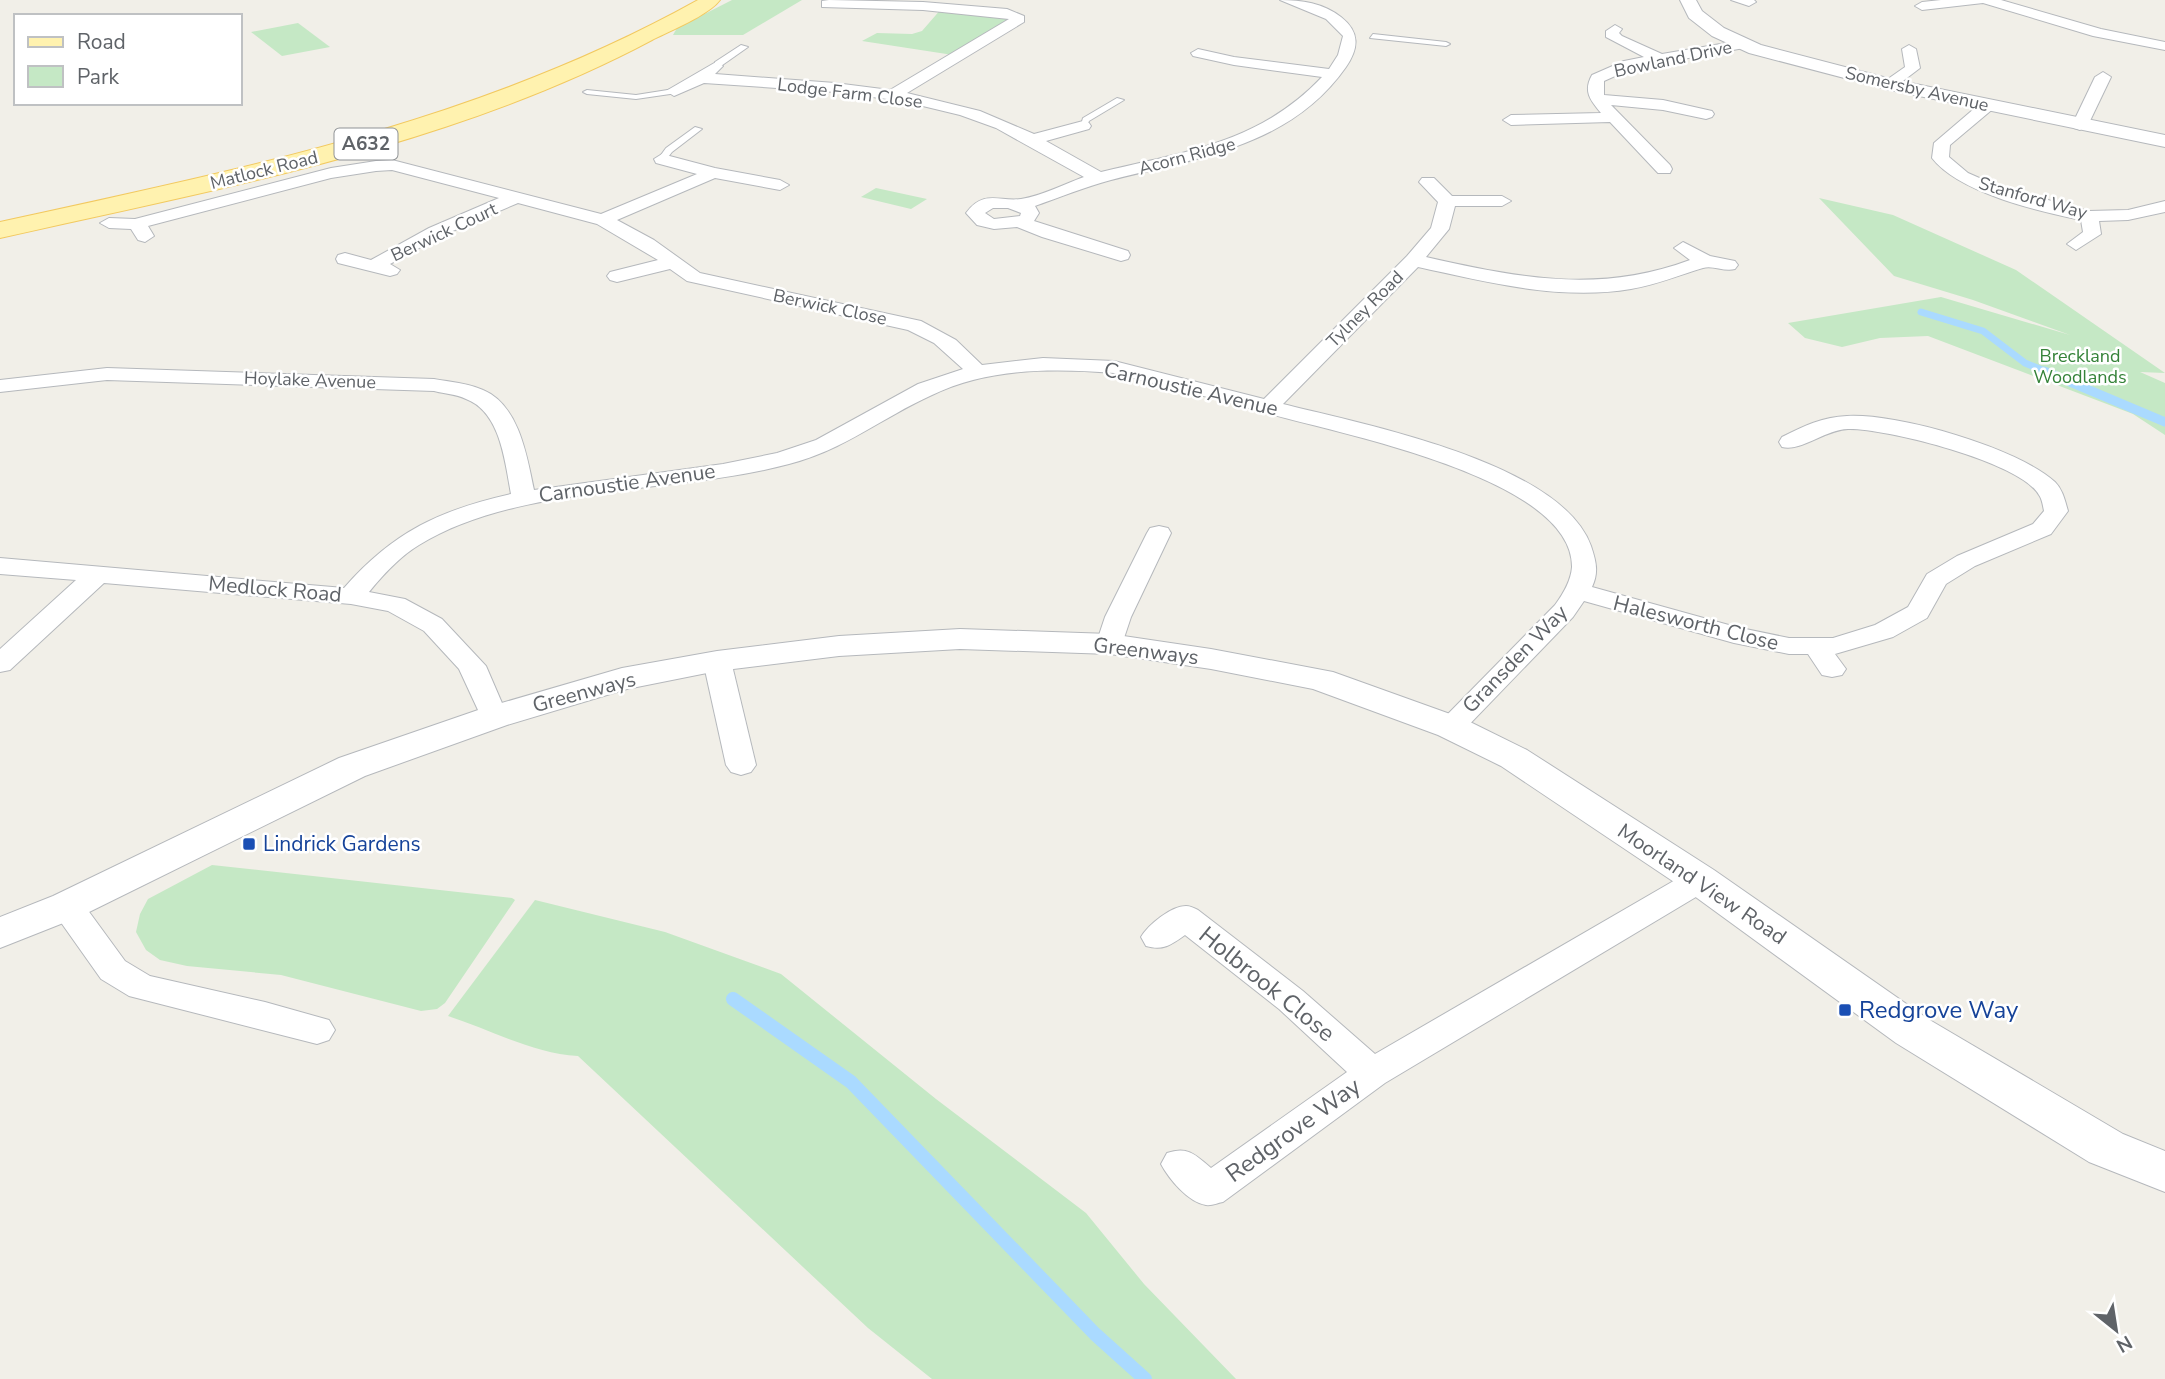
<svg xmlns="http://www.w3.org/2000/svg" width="2165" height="1379" viewBox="0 0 2165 1379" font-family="'Nunito Sans',sans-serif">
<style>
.green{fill:#c5e8c5}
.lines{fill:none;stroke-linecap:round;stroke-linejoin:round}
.stream-far2{stroke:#aadaff;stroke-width:7}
.stream-far1{stroke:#aadaff;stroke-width:9}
.stream{stroke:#aadaff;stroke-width:14}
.service-casing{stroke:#b5b8bc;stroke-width:2}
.minor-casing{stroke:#b5b8bc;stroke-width:2}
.tertiary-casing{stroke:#b5b8bc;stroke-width:2}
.primary-casing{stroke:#f2c960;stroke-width:2}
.service{fill:#fff;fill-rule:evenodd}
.minor{fill:#fff;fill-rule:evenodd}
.tertiary{fill:#fff;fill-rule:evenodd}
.primary{fill:#fff2af;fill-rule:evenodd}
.transit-dot{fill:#1a4fb4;stroke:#fff;stroke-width:2.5}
.labels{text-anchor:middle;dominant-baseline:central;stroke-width:5;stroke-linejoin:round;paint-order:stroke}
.far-street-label{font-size:18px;fill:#5f6368;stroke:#fff}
.far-park-label{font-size:18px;fill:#348238;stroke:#fff}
.shield{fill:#fff;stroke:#8f9295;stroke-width:2}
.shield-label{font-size:19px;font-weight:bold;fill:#5f6368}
.street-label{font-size:21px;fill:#5f6368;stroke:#fff}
.transit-label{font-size:21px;fill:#164399;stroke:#fff;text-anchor:start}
.near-street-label{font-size:24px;fill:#5f6368;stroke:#fff}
.near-transit-label{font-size:24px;fill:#164399;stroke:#fff;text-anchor:start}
</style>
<rect width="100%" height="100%" fill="#f1efe8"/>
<g class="green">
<path d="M732,0H802L743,35H673L677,28Z"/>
<path d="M942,8L993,13L1014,20L953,55L862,41L877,33L912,34L922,31Z"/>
<path d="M298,23L330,47L282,56L251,32Z"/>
<path d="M876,188L927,199L911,209L861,197Z"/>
<path d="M1819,198L1893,215L2016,270L2165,373L2140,372L2165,383V435L2133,414L1928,336L1880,338L1842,347L1805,338L1788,323L1941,297L2070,335L1973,300L1894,276Z"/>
<path d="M212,865L512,898L515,900L445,1003L437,1009L421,1011L281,975L187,966L160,960L146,950L136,932L140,914L148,899Z"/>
<path d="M535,900L665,932L781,974L936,1099L1086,1213L1144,1284L1236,1379H932L868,1328L578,1056C532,1053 491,1030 448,1016Z"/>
</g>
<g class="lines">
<path class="stream-far2" d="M1921,312L1983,331L2025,363L2049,373"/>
<path class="stream-far1" d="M2044,371L2165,422"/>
<path class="stream" d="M733,999L851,1082L1095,1334L1145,1379"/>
<defs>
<g id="service">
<path d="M1373,34L1446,42L1450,44L1446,46L1370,38Z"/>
<path d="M741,45L748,47L721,66H715V62Z"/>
<path d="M674,89H677V93L636,99L587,94L583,92L587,90L636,95Z"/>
<path d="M1117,98L1124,100L1089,121L1086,128H1080L1083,118Z"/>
<path d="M695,127L702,129L672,152L665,161H659L658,159L666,148Z"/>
</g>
<g id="minor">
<path d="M829,0L923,2L1007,9L1024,16V22L907,93L980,111L1034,134L1083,121L1089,123L1091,126L1089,129L1046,141L1101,172C1184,152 1260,143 1322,77L1234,65L1193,56L1191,53L1198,49L1234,57L1329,69L1338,55L1343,36L1326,19L1280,0C1302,0 1323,3 1341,17C1360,32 1359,48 1346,67C1291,146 1198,158 1111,180C1085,187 1060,197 1035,206L1039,213L1034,221L1128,251L1130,255L1128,259L1121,261L1042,237L1017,227L994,229L977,225L966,213C984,189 999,202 1021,199C1042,196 1064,184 1084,177L996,128L960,115L902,101L835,92L704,83L674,96L666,91L716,62L723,66L715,74L835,83L890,90L1009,19L923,10L822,7V1ZM993,208H1008L1021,213L1020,216L994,219L985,213Z"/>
<path d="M1731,0H1754L1756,2L1749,6Z"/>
<path d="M1941,0H2001L2101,29L2165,42V50L2093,36L1983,3L1922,10L1915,6L1922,2Z"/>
<path d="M1615,25L1622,29L1619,33L1622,36L1662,54L1744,40L1751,44L1744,48L1633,68L1604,81V95L1663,100L1712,111L1714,114L1712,117L1706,119L1663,110L1611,105L1670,165L1672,169L1670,173H1658L1610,122L1511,125L1503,120L1511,115L1601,113C1590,100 1583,91 1592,75L1624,61L1644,57L1606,37V31Z"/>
<path d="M1909,45L1916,49L1920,68L1895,87H1885L1882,84L1885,81L1905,67L1902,49Z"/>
<path d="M2103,72L2111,77L2088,125L2080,130L2074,128L2072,125L2095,77Z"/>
<path d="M1988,100L1996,105L1994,108L1950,145L1949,157L1968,173L1993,184L2072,207L2089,211L2128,210L2165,201V212L2128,220L2099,221L2101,234L2076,250L2067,244L2083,232L2081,220C2038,211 1959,193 1932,158L1934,143L1982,102Z"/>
<path d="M662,154L715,168L780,180L789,185L780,190L715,178L617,220L654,240L700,273L921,321L956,340L982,365L1043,358L1114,361L1264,399L1407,256L1431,228L1438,202L1419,182L1422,178H1434L1452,196H1502L1511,201L1502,206H1455L1449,229L1426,257C1519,278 1599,294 1690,260L1674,248L1683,242L1710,256L1735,261L1738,265L1735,269C1724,272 1713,265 1703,268C1679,275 1656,285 1631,289C1560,301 1487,282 1418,267L1283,404C1362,424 1561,462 1591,546C1596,561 1599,572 1592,587L1736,627L1789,638H1833L1875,625L1908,607L1927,574L1957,556L2033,524L2044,511C2043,506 2042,499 2039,495C2021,462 1885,428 1848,429C1824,430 1801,452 1782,447L1779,442L1782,437C1804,426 1822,417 1847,416C1898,413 2018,448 2055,482C2063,490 2065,501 2068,511L2051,534L1975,566L1946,584L1927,618L1893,637L1835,654L1846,669L1842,675L1832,677L1822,675L1808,654H1789L1734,643L1584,601L1573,617L1461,733L1451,736L1441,733L1437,727L1441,721L1555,605C1563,594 1571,581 1572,567C1573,476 1329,432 1263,412C1214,398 1163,386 1114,373C1052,368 988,368 932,395C881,418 846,449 789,464C674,495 520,483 419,545C399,557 383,575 369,592L405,599L442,619L486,666L508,717L504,723L494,726L484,723L459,669L424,631L388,611L351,604L104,583L10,670L0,672V649L76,580L0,574V558L344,588C393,532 440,510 511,494C505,463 501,412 466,399C456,394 445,394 434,391L107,380L0,392V380L107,368L434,379C450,382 468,383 483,390C519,405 527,456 534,490L723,464L777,453L816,440L918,384L963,369L934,343L908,330L687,281L670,269L617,282L610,280L607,276L610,272L658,260L597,224L518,203L441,236L390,264L400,270L397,274L390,276L338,263L336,259L338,255L345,253L371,260L429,228L499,198L392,170L376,171L331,178L148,226L154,236L145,242L138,240L131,229L109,228L100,223L109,218L135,219L331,168L376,161L392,160L601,214L697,174L656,163L654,159Z"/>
<path d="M1159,526L1168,528L1171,533L1131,617L1120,650L1110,652L1100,650L1096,644L1105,617L1147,533L1150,528Z"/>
<path d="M717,653L727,655L731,661L756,765L751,772L741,775L731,772L726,765L703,661L707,655Z"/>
<path d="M1700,869L1711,872L1716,880L1711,888L1385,1083L1223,1202C1217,1203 1212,1206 1206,1205C1188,1202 1169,1179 1161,1164L1167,1153C1187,1146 1195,1154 1211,1168L1347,1072L1279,1009L1185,935C1171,945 1163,951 1146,946L1141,937C1148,925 1171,906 1186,906C1190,906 1194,908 1198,910L1303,991L1375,1054L1689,872Z"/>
<path d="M67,894L79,898L125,961L150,976L265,1002L329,1020L335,1030L329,1040L317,1044L129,996L101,979L55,914L51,906L55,898Z"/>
</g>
<g id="tertiary">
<path d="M1680,0H1696L1702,11L1724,28L1761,45L1891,79L2165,135V147L1890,90L1749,53L1712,36L1689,18Z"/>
<path d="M960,629L1110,634L1211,649L1333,672L1464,719L1527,750L1714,870L1928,1019L2123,1134L2165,1151V1192L2089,1162L1896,1043L1686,890L1501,766L1438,735L1313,689L1211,669L1110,654L960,649L839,656L717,671L627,689L507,725L365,776L81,916L0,948V917L53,896L339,758L481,709L622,668L717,651L839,636Z"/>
</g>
<path id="primary" d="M698,0H720C709,15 670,31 652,40C451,147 221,188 0,238V222C242,169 479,122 698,0Z"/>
</defs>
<use href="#service" class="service-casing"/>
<use href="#minor" class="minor-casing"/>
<use href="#tertiary" class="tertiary-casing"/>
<use href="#primary" class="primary-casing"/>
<use href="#service" class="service"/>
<use href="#minor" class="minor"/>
<use href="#tertiary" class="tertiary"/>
<use href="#primary" class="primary"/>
</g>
<g class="transit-dot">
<rect x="242" y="837" width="14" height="14" rx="3.5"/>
<rect x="1838" y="1003" width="14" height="14" rx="3.5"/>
</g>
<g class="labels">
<g class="far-street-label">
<text transform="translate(1673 59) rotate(-12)">Bowland Drive</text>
<text transform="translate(1917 89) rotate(13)">Somersby Avenue</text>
<text transform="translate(850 93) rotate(7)">Lodge Farm Close</text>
<text transform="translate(1187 156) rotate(-15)">Acorn Ridge</text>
<text transform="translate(264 170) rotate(-14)">Matlock Road</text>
<text transform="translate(2033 198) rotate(16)">Stanford Way</text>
<text transform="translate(444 232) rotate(-25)">Berwick Court</text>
<text transform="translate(830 307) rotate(12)">Berwick Close</text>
<text transform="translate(1365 309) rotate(-45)">Tylney Road</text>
<text transform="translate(310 380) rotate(2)">Hoylake Avenue</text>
</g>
<g class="far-park-label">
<text x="2080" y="356">Breckland<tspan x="2080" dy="21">Woodlands</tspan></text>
</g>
<rect class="shield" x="334.5" y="128.5" width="63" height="31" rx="5"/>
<g class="shield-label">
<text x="366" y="144">A632</text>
</g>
<g class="street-label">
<text transform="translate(1191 389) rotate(13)">Carnoustie Avenue</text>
<text transform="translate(627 483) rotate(-8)">Carnoustie Avenue</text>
<text transform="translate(275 589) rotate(5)">Medlock Road</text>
<text transform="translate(1696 623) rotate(14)">Halesworth Close</text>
<text transform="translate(1146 651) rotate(7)">Greenways</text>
<text transform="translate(1515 659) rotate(-46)">Gransden Way</text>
<text transform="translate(584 692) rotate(-15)">Greenways</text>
<text transform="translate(1702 884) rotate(34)">Moorland View Road</text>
</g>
<g class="transit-label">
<text x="263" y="844">Lindrick Gardens</text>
</g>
<g class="near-street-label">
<text transform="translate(1267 984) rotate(39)">Holbrook Close</text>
<text transform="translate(1293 1130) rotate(-36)">Redgrove Way</text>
</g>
<g class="near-transit-label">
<text x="1859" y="1010">Redgrove Way</text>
</g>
</g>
<rect x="14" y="14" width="228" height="91" fill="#ffffff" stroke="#bfc1c3" stroke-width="2"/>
<rect x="28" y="37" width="35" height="10" fill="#fff2af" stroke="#bfc1c3" stroke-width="2"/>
<text x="77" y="49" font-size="21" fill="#5f6368">Road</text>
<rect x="28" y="66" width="35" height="21" fill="#c5e8c5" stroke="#bfc1c3" stroke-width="2"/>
<text x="77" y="84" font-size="21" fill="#5f6368">Park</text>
<g transform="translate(2116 1330) rotate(150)" stroke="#ffffff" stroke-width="5" paint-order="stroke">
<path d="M0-5L12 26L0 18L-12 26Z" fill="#5f6368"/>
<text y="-10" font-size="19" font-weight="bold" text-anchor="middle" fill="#5f6368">N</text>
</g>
</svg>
